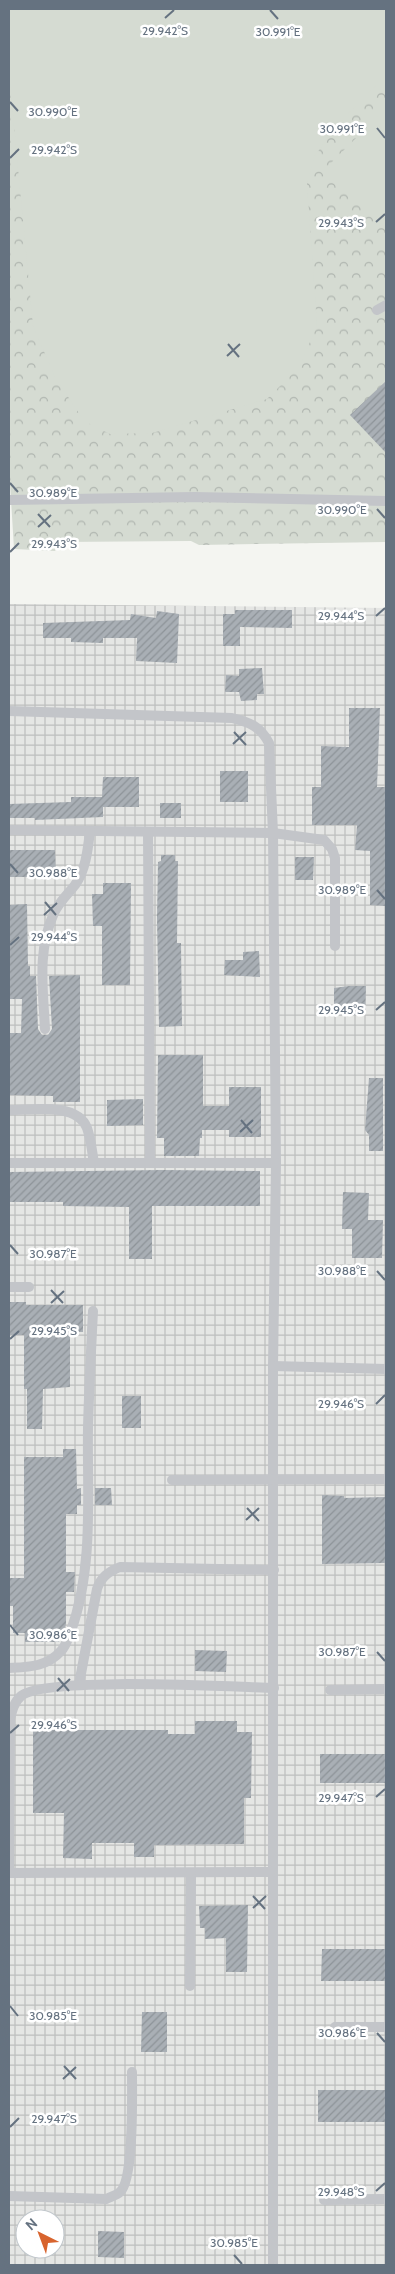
<svg xmlns="http://www.w3.org/2000/svg" width="395" height="2274" viewBox="0 0 395 2274" font-family="Cabin,sans-serif">
<style>
.industrial{fill:url(#industrial-grid);fill-rule:evenodd}
.park{fill:url(#park-crowns)}
.pitch{fill:#d5dbd2}
.building{fill:url(#building-hatch)}
.lines{fill:none;stroke-linecap:round;stroke-linejoin:round}
.lane{stroke:#c3c5c9;stroke-width:10}
.ticks{fill:none;stroke:#657280;stroke-width:2}
.ticks-label{font-size:12px;text-anchor:middle;fill:#657280;stroke:#fff;stroke-width:5;stroke-linejoin:round;paint-order:stroke}
</style>
<defs>
<pattern id="industrial-grid" width="8" height="8" patternUnits="userSpaceOnUse" patternTransform="scale(1.25)"><rect width="8" height="8" fill="#e5e6e4"/><path d="M0 4h8M4 0v8" fill="none" stroke="#bdbfbe"/></pattern>
<pattern id="park-crowns" width="20" height="18" patternUnits="userSpaceOnUse" patternTransform="scale(1.25)"><rect width="20" height="18" fill="#d5dbd2"/><path d="M2 6a3 3 0 1 1 6 0M12 15a3 3 0 1 1 6 0" fill="none" stroke="#b0b6b0"/></pattern>
<pattern id="building-hatch" width="6" height="6" patternUnits="userSpaceOnUse" patternTransform="scale(1.25)"><rect width="6" height="6" fill="#a9afb5"/><path d="M-1 1l2-2M0 6l6-6M5 7l2-2" fill="none" stroke="#8d9398"/></pattern>
</defs>
<rect width="100%" height="100%" fill="#f4f5f1"/>
<path class="industrial" d="M9,604L386,608V2265H9ZM25,2219H55V2249H25Z"/>
<path class="park" d="M9,9H386V542L199,545L191,541L61,542L55,551L14,549L9,467Z"/>
<g class="pitch">
<path d="M9,9H386V75L338,124L314,157L307,184L317,325L300,366L267,399L152,433L110,434L84,421L55,377L33,326L9,73Z"/>
<path d="M386,108V225L328,166Z"/>
</g>
<g class="building">
<path d="M386,381V453L350,415Z"/>
<path d="M235,610H292V628L240,627V646H223V614H235Z"/>
<path d="M157,611L179,614L177,663L136,661L137,638H103V643L71,642V638H43V623L130,620L131,614L156,618Z"/>
<path d="M262,668L264,694H257V700L241,701L239,692H225L226,675L239,676V669Z"/>
<path d="M349,708H380L377,787H386L385,906L370,905V851L355,850L357,825H312V787H321V746L349,747Z"/>
<rect x="220" y="771" width="28" height="31"/>
<path d="M103,777H139V807H103V817L35,820V818H10L9,804L71,802V797H102Z"/>
<rect x="160" y="803" width="21" height="15"/>
<path d="M9,850H55L56,877H9Z"/>
<path d="M161,855H175V861H178L177,943H181L182,1026L159,1027L157,918L158,862L161,861Z"/>
<path d="M295,857H314L313,880H295Z"/>
<path d="M103,883H131L130,985H102V926H93L92,894H103Z"/>
<path d="M27,904L28,966H30V976H36L38,1029L42,1035H48L52,1029L49,976L80,975V1102H53V1096L9,1095V1033H21L22,999H9V905Z"/>
<path d="M259,951L260,977L224,975L225,960H243V952Z"/>
<path d="M349,986H366L365,1015H334V988Z"/>
<path d="M158,1055H203V1106H229V1087H261V1137H229V1130H202V1138H200L199,1156H164V1138H157Z"/>
<path d="M369,1078H383V1151H369V1135L365,1130Z"/>
<path d="M143,1099V1125L107,1126V1100Z"/>
<path d="M163,1170L260,1171V1206H152V1259H129V1207L63,1206V1202H9V1172Z"/>
<path d="M343,1192L369,1193L368,1220H383L382,1258H352V1229H342Z"/>
<path d="M9,1302H26V1305H83V1332H70V1387L43,1389L42,1429H27V1389H24V1335H9Z"/>
<rect x="122" y="1396" width="19" height="32"/>
<path d="M63,1449H76L77,1489L81,1488V1505H77V1514H66V1572H75L74,1592H66V1624L62,1635H60L59,1642H25V1633H13V1606H9V1578H24V1457H63Z"/>
<path d="M95,1488H111L112,1505H95Z"/>
<path d="M322,1495L344,1496V1498L386,1497V1563L322,1564Z"/>
<path d="M195,1650L227,1651L226,1672L195,1671Z"/>
<path d="M195,1721H237V1732H252L251,1798H244V1844L154,1845V1857H134V1843H92V1859L63,1858L64,1813H33V1730H168V1734H195Z"/>
<rect x="320" y="1754" width="66" height="29"/>
<path d="M248,1905L247,1972H226V1938L205,1939V1928H200L199,1906Z"/>
<path d="M322,1949H386V1981H321Z"/>
<path d="M142,2012H167V2052H141Z"/>
<rect x="318" y="2090" width="68" height="32"/>
<path d="M98,2231L124,2232V2258L98,2257Z"/>
</g>
<g class="lines">
<g class="lane">
<path d="M377,310L386,305"/>
<path d="M9,500L194,497L386,501"/>
<path d="M9,711L232,718C249,722 260,726 269,743L273,833L276,1163L273,1366V2265"/>
<path d="M9,830L273,833L324,840L332,849L335,858V946"/>
<path d="M148,832L150,1163"/>
<path d="M45,1029C43,989 37,950 54,913C59,902 68,894 75,885C86,870 88,848 90,831"/>
<path d="M9,1110C32,1110 77,1102 87,1128C91,1139 92,1152 94,1163"/>
<path d="M9,1163H276"/>
<path d="M9,1287H29"/>
<path d="M273,1366L386,1369"/>
<path d="M172,1480L386,1479"/>
<path d="M9,1668C28,1667 47,1667 61,1651C66,1646 68,1638 71,1631C94,1567 87,1495 88,1428C89,1389 91,1350 93,1311"/>
<path d="M79,1684L97,1589C101,1577 108,1572 120,1567L274,1570"/>
<path d="M330,1690L386,1689"/>
<path d="M9,1868L10,1719C12,1711 14,1702 21,1696C43,1676 234,1687 274,1688"/>
<path d="M9,1873L272,1872"/>
<path d="M190,1986L191,1873"/>
<path d="M335,2027H386"/>
<path d="M9,2196L106,2199C110,2197 117,2195 120,2192C134,2180 132,2094 132,2072"/>
<path d="M324,2200L386,2199"/>
</g>
</g>
<path class="ticks" d="M270,10L278,19M165,18L174,10M10,102L18,111M377,128L385,138M10,158L19,149M376,222L385,214M228,344L239,357M227,356L240,344M10,483L18,492M377,509L385,518M38,514L50,527M38,527L51,515M10,552L19,543M376,616L385,608M234,732L246,745M233,744L246,732M10,864L18,873M377,890L385,899M45,902L56,915M44,915L57,903M10,945L19,937M376,1010L385,1002M241,1120L252,1133M240,1132L253,1120M10,1245L18,1254M377,1271L385,1280M51,1290L63,1303M51,1303L64,1291M10,1339L19,1331M376,1404L385,1395M247,1508L259,1521M246,1520L259,1508M10,1625L18,1635M377,1652L385,1661M58,1678L69,1691M57,1691L70,1679M10,1733L19,1725M376,1797L385,1789M253,1896L265,1909M253,1908L266,1896M10,2006L18,2016M377,2033L385,2042M64,2066L76,2079M63,2079L76,2067M10,2127L19,2118M376,2191L385,2183M234,2255L242,2264"/>
<g class="ticks-label">
<text x="165" y="35">29.942°S</text>
<text x="278" y="36">30.991°E</text>
<text x="53" y="116">30.990°E</text>
<text x="342" y="133">30.991°E</text>
<text x="54" y="154">29.942°S</text>
<text x="341" y="227">29.943°S</text>
<text x="53" y="497">30.989°E</text>
<text x="342" y="514">30.990°E</text>
<text x="54" y="548">29.943°S</text>
<text x="341" y="620">29.944°S</text>
<text x="53" y="877">30.988°E</text>
<text x="342" y="894">30.989°E</text>
<text x="54" y="941">29.944°S</text>
<text x="341" y="1014">29.945°S</text>
<text x="53" y="1258">30.987°E</text>
<text x="342" y="1275">30.988°E</text>
<text x="54" y="1335">29.945°S</text>
<text x="341" y="1408">29.946°S</text>
<text x="53" y="1639">30.986°E</text>
<text x="342" y="1656">30.987°E</text>
<text x="54" y="1729">29.946°S</text>
<text x="341" y="1802">29.947°S</text>
<text x="53" y="2020">30.985°E</text>
<text x="342" y="2037">30.986°E</text>
<text x="54" y="2123">29.947°S</text>
<text x="341" y="2196">29.948°S</text>
<text x="234" y="2247">30.985°E</text>
</g>
<rect width="395" height="2274" fill="none" stroke="#657280" stroke-width="20"/>
<g transform="translate(40 2234) rotate(318)"><circle r="24" fill="#ffffff" stroke="#c1c7cc"/>
<path d="M0-4L9 19L0 12L-9 19Z" fill="#d8642e"/>
<text y="-8" font-size="14" font-weight="bold" text-anchor="middle" fill="#657280">N</text>
</g>
</svg>
